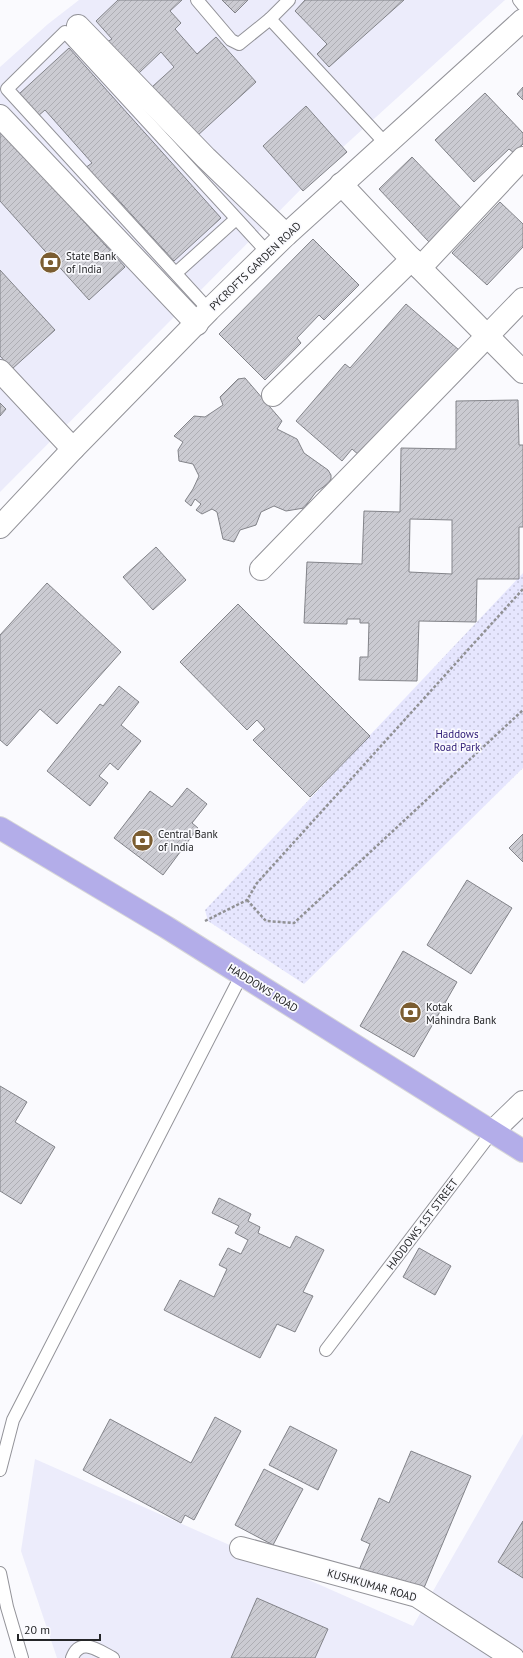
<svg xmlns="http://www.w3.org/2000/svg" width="523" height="1658" viewBox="0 0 523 1658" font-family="'PT Sans',sans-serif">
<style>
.built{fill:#ececfb}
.park{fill:url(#park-dots)}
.building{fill:url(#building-hatch);stroke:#828389;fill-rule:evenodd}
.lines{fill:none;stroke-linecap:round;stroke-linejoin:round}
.lane-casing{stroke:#939399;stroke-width:14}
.street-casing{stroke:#939399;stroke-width:24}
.primary-casing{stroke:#d8d8d8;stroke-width:24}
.path{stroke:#919194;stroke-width:2.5;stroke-dasharray:3 2;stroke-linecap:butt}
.lane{stroke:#fff;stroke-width:12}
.street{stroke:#fff;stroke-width:22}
.primary{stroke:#b3ade9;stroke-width:22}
.labels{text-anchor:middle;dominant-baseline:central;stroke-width:3.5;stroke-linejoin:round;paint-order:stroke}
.poi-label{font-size:11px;fill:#252628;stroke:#fafafe;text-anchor:start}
.street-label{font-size:11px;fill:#252628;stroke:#fafafe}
.park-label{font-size:11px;fill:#332179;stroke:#fafafe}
</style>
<defs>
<pattern id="park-dots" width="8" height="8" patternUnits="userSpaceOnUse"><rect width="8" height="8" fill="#e6e6fe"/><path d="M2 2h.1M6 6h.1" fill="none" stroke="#c5c5da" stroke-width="1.8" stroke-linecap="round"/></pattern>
<pattern id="building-hatch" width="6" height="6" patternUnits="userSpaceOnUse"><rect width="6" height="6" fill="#cbcbd2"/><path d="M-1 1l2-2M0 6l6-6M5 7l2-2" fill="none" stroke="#aeaeb4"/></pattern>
</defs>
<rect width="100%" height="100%" fill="#fafafe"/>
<g class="built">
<path d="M79,0H505L343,147L0,492V67L48,24Z"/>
<path d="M523,1434V1658H57L21,1551L35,1459L413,1626Z"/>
</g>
<path class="park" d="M523,573V768L304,984L208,921L205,910Z"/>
<g class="building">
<path d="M118,0H182L170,11L181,23L175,29L197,54L216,37L256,82L197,136L152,87L174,67L161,52L139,73L130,63L128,65L107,42L112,39L96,21Z"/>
<path d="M222,0H248L235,13Z"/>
<path d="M305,0H404L329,67L317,54L327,44L295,11Z"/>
<path d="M69,48L221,218L174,261L112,193L110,195L85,168L92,163L45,110L38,116L19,94Z"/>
<path d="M523,87V100L517,94Z"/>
<path d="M485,93L523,133V144L514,153L509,149L474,182L435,140Z"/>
<path d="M306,106L347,152L303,191L263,146Z"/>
<path d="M0,129L125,267L89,300L0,201Z"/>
<path d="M412,157L463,210L429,242L379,189Z"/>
<path d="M500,202L523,224V247L487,285L452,253Z"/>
<path d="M313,239L359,285L324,320L319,315L297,338L301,343L265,380L219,334Z"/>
<path d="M0,270L55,330L12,369L0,356Z"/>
<path d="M406,304L459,350L360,456L352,449L342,461L296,421L345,364L350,368Z"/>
<path d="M245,378L282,421L277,429L297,439L304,453L328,470L331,475V479L329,483L316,492L304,508L286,511L274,506L261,512L256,525L240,530L234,542L223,539L217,512L212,509L202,514L196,510L201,504L195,499L191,506L185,501L193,489L199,476L193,464L179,461L178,450L183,442L174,436L194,416L205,417L223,405L220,397L238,379Z"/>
<path d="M518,400L519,445H523V527H519V579H477L476,622L419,621L417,681L359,680L360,657H368L369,623H360V619H347V624L304,623L307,562L362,564L364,511L400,512L401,448L456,449V401ZM410,519L452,520V574L409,572Z"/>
<path d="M0,403L6,409L0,416Z"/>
<path d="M156,547L186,580L153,610L123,577Z"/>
<path d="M47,583L121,652L57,724L40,709L7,746L0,740V635Z"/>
<path d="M238,604L370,736L310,797L253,740L265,729L257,720L247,730L180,662Z"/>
<path d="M119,686L139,702L121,725L141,741L118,770L110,763L99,776L108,783L90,806L47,771L100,704L103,706Z"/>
<path d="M187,788L207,804L192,823L198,828L163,875L114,838L150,791L172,807Z"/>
<path d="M523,834V862L509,848Z"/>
<path d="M467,880L512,908L471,974L427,945Z"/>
<path d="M403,951L457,982L414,1057L360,1026Z"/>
<path d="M0,1086L27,1102L15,1122L55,1147L21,1204L0,1191Z"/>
<path d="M219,1198L251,1214L248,1221L260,1227L258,1233L290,1248L296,1236L324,1250L303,1292L313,1296L295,1332L277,1324L260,1358L164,1310L180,1280L214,1297L227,1269L219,1265L228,1248L241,1254L248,1240L235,1233L239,1226L212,1213Z"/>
<path d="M419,1248L451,1266L435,1295L403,1277Z"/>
<path d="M215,1417L241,1431L194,1520L185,1515L181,1523L83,1470L110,1419L191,1463Z"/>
<path d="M290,1426L337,1450L318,1490L269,1465Z"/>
<path d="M411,1451L471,1476L421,1595L359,1570L370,1544L361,1540L379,1498L389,1503Z"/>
<path d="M264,1469L303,1489L273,1545L235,1525Z"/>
<path d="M523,1521V1578L498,1562Z"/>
<path d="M257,1598L328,1629L315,1658H231Z"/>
</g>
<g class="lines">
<defs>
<g id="lane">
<path d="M197,0L231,40L239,44L270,19L386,144"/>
<path d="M519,0L523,5"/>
<path d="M270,19L289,0"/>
<path d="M176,273L236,219"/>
<path d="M209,310L7,89L65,32L268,253"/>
<path d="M326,1350L492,1132"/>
<path d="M0,1470L13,1420L242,974"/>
<path d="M0,1573L7,1607L22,1658"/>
<path d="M72,1658C80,1636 99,1651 113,1658"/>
</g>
<g id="street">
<path d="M78,26L206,158L286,235"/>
<path d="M0,116L197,324"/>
<path d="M341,184L420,268L523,372"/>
<path d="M420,268L523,158"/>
<path d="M0,371L73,449"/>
<path d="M273,395L412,259"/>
<path d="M0,527L73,449L209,310L286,235L523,20"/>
<path d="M261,569L523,299"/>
<path d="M492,1132L523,1102"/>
<path d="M241,1548L417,1596L513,1658"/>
</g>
<path id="primary" d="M0,828L166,927L523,1151"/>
</defs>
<use href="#lane" class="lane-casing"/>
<use href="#street" class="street-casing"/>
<use href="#primary" class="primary-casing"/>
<g class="path">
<path d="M247,900L266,921L294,923L523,710"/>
<path d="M205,921L247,900L257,883L523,589"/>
</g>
<use href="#lane" class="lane"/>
<use href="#street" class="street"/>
<use href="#primary" class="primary"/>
</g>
<defs>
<symbol id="bank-disc" viewBox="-11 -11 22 22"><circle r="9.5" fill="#7b5d31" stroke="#fafafe"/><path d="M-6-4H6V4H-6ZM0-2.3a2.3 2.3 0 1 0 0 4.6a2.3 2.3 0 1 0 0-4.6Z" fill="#fff"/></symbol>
</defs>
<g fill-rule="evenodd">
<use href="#bank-disc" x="38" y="250" width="25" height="25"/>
<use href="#bank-disc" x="130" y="828" width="25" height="25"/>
<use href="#bank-disc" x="398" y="1000" width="25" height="25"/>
</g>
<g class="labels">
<g class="poi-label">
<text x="66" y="256">State Bank<tspan x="66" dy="13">of India</tspan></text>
<text x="158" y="834">Central Bank<tspan x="158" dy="13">of India</tspan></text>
<text x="426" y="1007">Kotak<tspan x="426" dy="13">Mahindra Bank</tspan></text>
</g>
<g class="street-label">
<text transform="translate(255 266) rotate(-44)">PYCROFTS GARDEN ROAD</text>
<text transform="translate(263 988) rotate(32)">HADDOWS ROAD</text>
<text transform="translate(422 1224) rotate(-53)">HADDOWS 1ST STREET</text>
<text transform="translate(372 1585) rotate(16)">KUSHKUMAR ROAD</text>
</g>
<g class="park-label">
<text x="457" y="734">Haddows<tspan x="457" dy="13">Road Park</tspan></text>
</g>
</g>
<path d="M18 1634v6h82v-6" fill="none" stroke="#252628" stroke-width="2"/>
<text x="24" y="1634" font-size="12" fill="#252628" stroke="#fafafe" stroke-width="3" paint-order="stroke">20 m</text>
</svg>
